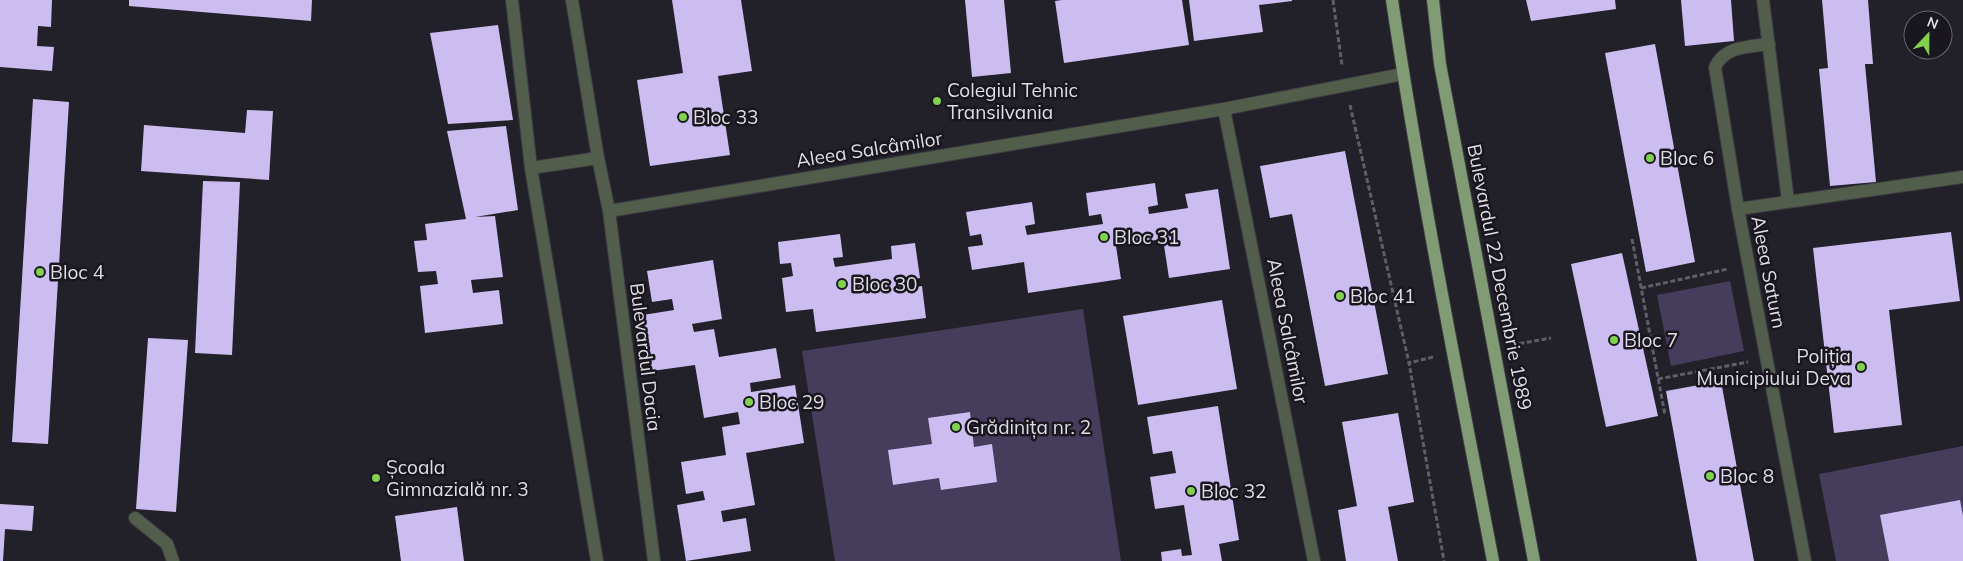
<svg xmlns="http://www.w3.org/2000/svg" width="1963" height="561" viewBox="0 0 1963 561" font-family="Mulish,sans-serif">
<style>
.green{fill:#463c5c}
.building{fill:#ccbdf1}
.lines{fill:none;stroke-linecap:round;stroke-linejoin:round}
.minor-casing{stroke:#3c3b42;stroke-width:14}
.major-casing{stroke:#3c3b42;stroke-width:14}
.path{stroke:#605e66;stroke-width:3;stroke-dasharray:5 2.5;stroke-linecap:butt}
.minor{stroke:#525e4b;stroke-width:12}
.major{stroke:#819c74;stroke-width:12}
.poi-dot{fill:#81d050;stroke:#19161f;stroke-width:2}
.labels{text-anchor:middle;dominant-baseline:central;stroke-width:5;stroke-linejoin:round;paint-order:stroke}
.poi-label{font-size:19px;fill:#dfdee4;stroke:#19161f;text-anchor:start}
.street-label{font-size:19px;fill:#dfdee4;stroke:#19161f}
</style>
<rect width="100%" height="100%" fill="#222028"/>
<g class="green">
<path d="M1730,281L1744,351L1671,366L1657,295Z"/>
<path d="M1083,309L1121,561H835L802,351Z"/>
<path d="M1963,446V561H1836L1819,474Z"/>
</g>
<g class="building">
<path d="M0,0H52L51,27L38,26L37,46L54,47L52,71L0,67Z"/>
<path d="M129,0H312L311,21L129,6Z"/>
<path d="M672,0H741L752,71L718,76L730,155L650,166L637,80L683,73Z"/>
<path d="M965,0H1004L1011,73L972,77Z"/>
<path d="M1062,0H1182L1189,45L1064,63L1055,1Z"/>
<path d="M1189,0H1292V1L1259,5L1263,32L1194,41Z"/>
<path d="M1526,0H1615L1616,9L1531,21Z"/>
<path d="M1681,0H1731L1734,41L1685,46Z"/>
<path d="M1822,0H1868L1873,64H1865L1876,182L1830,186L1819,69L1828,68Z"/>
<path d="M498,25L513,120L448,124L430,33Z"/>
<path d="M1655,44L1695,262L1646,272L1605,53Z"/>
<path d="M33,99L69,102L48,444L12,442Z"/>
<path d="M247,110L273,111L269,180L141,171L144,125L245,133Z"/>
<path d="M506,126L518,210L475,217L495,216L503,277L471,280L473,293L499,290L503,324L425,333L420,286L438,284L436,271L418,272L414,241L427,240L425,224L466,219L447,131Z"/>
<path d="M1345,151L1388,374L1325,386L1292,214L1270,218L1260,166Z"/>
<path d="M203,181L240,182L232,355L195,353Z"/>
<path d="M1155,183L1158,205L1148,207L1149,214L1188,208L1185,194L1218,189L1230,269L1169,278L1163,239L1116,246L1121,279L1028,293L1024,262L972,270L968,247L983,245L981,234L970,236L966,212L1032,202L1035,224L1025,226L1027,235L1103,224L1101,214L1089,216L1086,193Z"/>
<path d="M1951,232L1960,301L1889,310L1902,425L1834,433L1813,248Z"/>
<path d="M840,234L843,257L833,258L835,267L892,259L891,246L915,243L920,278L902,281L903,289L922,286L926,318L816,332L813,309L786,312L782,278L793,276L791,263L780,264L778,242Z"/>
<path d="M1622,253L1658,416L1606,427L1571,264Z"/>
<path d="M713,260L722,319L692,324L694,332L714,329L719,357L776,348L781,378L750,383L751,392L795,385L804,443L746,453L755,505L721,511L723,522L746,518L751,551L686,561L677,505L705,500L703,491L686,494L681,462L726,455L722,427L740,424L738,412L704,418L695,365L652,371L643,315L674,310L672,299L652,302L647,271Z"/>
<path d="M1222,300L1237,389L1138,405L1123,316Z"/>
<path d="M148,338L188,340L176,512L136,509Z"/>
<path d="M1721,381L1754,561H1697L1666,391Z"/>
<path d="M1218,406L1239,540L1219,544L1222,561H1162L1161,552L1181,549L1182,556L1192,555L1184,505L1155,509L1150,477L1176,473L1172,451L1153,454L1147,417Z"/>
<path d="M970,412L974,447L992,444L997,482L941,490L939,478L893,485L888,450L932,444L928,418Z"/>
<path d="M1398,413L1414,502L1388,507L1398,561H1346L1338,510L1357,506L1342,422Z"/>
<path d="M1960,500L1963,516V561H1889L1880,515Z"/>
<path d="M0,504L34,506L32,531L5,529L3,561H0Z"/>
<path d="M457,507L464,561H401L395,516Z"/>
</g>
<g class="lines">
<defs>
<g id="minor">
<path d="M512,0L531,168L597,561"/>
<path d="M572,0L598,158L609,211L654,561"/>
<path d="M1763,0L1788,201"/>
<path d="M1769,44C1748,47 1725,46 1715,67L1738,209L1805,561"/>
<path d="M1224,109L1314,561"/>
<path d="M531,168L598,158"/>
<path d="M1738,209L1963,177"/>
<path d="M609,211L1224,109L1403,74"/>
<path d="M135,518L167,544L173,561"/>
</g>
<g id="major">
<path d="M1392,0C1420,188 1457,374 1493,561"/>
<path d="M1433,0L1440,64L1534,561"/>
</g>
</defs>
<use href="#minor" class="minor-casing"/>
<use href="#major" class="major-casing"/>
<g class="path">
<path d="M1333,0L1342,65"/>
<path d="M1350,105L1409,363"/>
<path d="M1632,239L1665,415"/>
<path d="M1641,288L1728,269"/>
<path d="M1512,345L1551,338"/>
<path d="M1433,357L1409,363L1444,561"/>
<path d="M1658,379L1748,362"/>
</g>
<use href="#minor" class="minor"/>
<use href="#major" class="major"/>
</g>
<g class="poi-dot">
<circle cx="937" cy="101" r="5"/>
<circle cx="683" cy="117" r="5"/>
<circle cx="1650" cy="158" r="5"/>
<circle cx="1104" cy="237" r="5"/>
<circle cx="40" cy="272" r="5"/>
<circle cx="842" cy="284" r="5"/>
<circle cx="1340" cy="296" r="5"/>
<circle cx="1614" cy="340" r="5"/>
<circle cx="1861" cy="367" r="5"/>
<circle cx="749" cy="402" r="5"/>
<circle cx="956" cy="427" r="5"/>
<circle cx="1710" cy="476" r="5"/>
<circle cx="376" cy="478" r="5"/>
<circle cx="1191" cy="491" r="5"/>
</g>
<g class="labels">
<g class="poi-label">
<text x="947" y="90">Colegiul Tehnic<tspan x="947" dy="22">Transilvania</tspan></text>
<text x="693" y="117">Bloc 33</text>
<text x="1660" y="158">Bloc 6</text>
<text x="1114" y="237">Bloc 31</text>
<text x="50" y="272">Bloc 4</text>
<text x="852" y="284">Bloc 30</text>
<text x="1350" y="296">Bloc 41</text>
<text x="1624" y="340">Bloc 7</text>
<text x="1851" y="356" text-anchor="end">Poliția<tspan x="1851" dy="22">Municipiului Deva</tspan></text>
<text x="759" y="402">Bloc 29</text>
<text x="966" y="427">Grădinița nr. 2</text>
<text x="386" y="467">Școala<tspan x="386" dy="22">Gimnazială nr. 3</tspan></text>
<text x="1720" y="476">Bloc 8</text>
<text x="1201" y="491">Bloc 32</text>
</g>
<g class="street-label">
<text transform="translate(869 149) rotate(-9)">Aleea Salcâmilor</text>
<text transform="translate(1769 272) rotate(79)">Aleea Saturn</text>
<text transform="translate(1500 277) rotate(79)">Bulevardul 22 Decembrie 1989</text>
<text transform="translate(1288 331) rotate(79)">Aleea Salcâmilor</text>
<text transform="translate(646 357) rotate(83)">Bulevardul Dacia</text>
</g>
</g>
<g transform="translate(1928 35) rotate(22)"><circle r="24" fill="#19161f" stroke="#68666e"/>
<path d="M0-4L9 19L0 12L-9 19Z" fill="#81d050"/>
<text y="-8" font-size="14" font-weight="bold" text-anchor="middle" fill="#dfdee4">N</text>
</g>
</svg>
